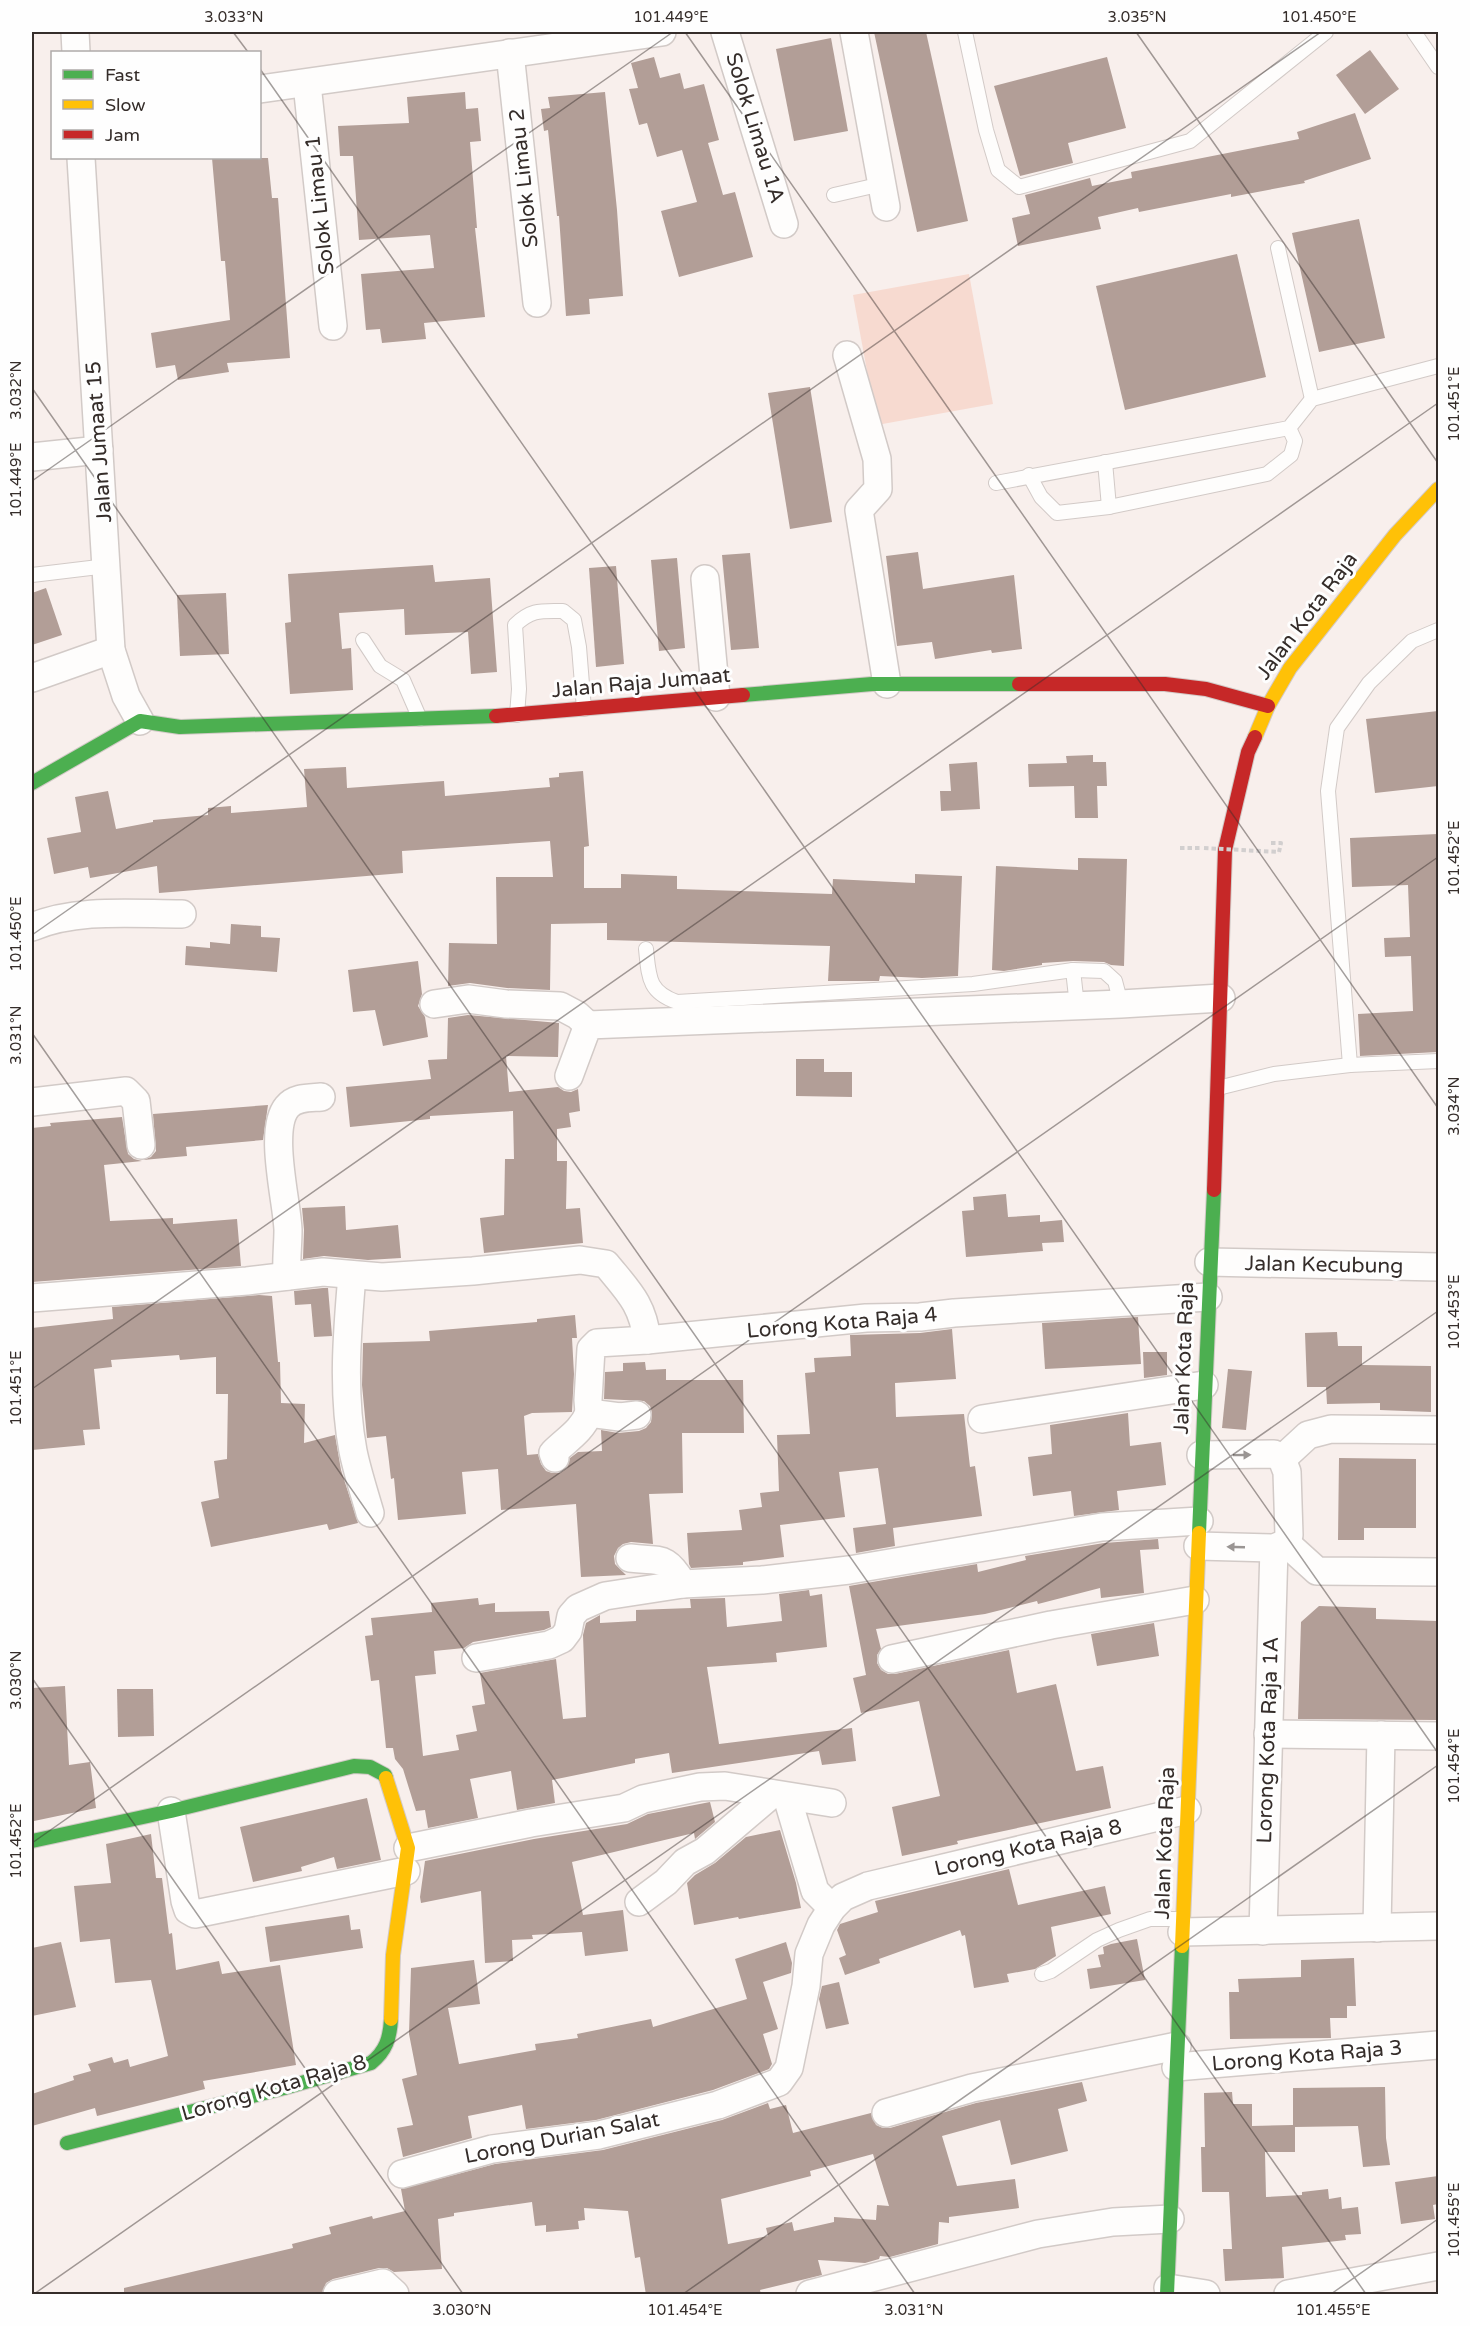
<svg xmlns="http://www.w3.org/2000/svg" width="1470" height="2326" viewBox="0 0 1470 2326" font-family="'Varela Round',sans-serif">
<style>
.green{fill:#f7dad0}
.building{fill:#b29e97;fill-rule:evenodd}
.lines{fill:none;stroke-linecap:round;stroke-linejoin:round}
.lane-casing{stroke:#d2cac7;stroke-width:16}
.street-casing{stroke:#d2cac7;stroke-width:30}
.fast-casing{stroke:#d2cac7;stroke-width:16}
.slow-casing{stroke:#d2cac7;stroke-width:16}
.jam-casing{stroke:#d2cac7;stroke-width:16}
.path{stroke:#d2cfcf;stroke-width:4;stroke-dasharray:4.5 3;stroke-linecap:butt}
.lane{stroke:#fefdfc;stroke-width:14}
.street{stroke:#fefdfc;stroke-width:27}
.fast{stroke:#4caf50;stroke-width:14}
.slow{stroke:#ffc107;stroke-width:14}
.jam{stroke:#c62828;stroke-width:14}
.path-bridge{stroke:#d2cfcf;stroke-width:4;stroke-dasharray:4.5 3;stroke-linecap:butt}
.oneway{fill:#9a9593}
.ticks{fill:none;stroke:#352d2a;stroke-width:1.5;stroke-opacity:0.45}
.labels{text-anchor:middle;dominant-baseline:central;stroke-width:6;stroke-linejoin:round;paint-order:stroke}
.street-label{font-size:21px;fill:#352d2a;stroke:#fefefe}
.neatline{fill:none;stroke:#352d2a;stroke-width:2}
.ticks-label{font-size:15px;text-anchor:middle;fill:#352d2a}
</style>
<rect width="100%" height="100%" fill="#f8efec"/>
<path class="green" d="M969,274L993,404L877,425L853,295Z"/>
<g class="building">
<path d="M874,32H926L968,221L917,232Z"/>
<path d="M831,38L848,131L794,141L776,49Z"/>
<path d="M1370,50L1399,89L1365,114L1336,75Z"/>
<path d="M654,57L660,78L680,73L684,89L704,84L719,140L708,143L723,195L735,192L753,257L679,277L661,211L697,202L682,150L657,157L647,123L639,125L629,89L638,88L631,63Z"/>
<path d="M1107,57L1126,128L1068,143L1073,163L1020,176L994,86Z"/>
<path d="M465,92L466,109L478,108L481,141L470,142L477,228H475L485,317L424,323L426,339L382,343L380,329L366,330L361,274L434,268L430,235L359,240L353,156H340L338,126L409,123L407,97Z"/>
<path d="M605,92L617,210L623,296L589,299L590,314L566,316L559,216H557L548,130L544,131L541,109L550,108L548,97Z"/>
<path d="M1355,113L1371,159L1304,181L1305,183L1231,197V194L1139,212L1138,208L1098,217L1101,229L1018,246L1012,218L1030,214L1025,195L1090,178L1092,186L1132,178L1131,172L1299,139L1297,132Z"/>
<path d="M212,158H268L272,198H278L290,358L227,363L229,372L178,380L175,365L156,368L151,333L230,320L225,261H221Z"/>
<path d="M1359,219L1385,338L1319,352L1292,233Z"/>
<path d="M1237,254L1266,377L1125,410L1096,286Z"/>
<path d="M810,387L832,522L790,529L768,393Z"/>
<path d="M918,552L923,589L1014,575L1022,649L992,653L991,650L935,659L932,642L897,646L886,556Z"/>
<path d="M750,553L759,648L731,650L722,555Z"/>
<path d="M677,558L685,648L659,651L651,560Z"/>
<path d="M433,565L435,582L490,578L497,672L471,674L468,632L405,635L404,609L339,613L342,649L351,648L353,690L290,694L285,623L291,622L288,574Z"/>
<path d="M616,566L624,664L596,667L589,568Z"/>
<path d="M46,588L62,635L32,645V593Z"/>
<path d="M226,593L229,654L180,656L177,595Z"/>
<path d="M1438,711V786L1375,793L1366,719Z"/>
<path d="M1093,755V762H1106L1107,786H1097L1098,818H1075L1074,786L1029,787L1028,764L1067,763L1066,756Z"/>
<path d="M977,762L980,809L941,811L940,791H951L949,764Z"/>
<path d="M346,767L347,788L444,781L445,796L550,787L549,778L559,777V773L583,771L589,846L584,847V888H621V874L677,876V889L832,894L833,879L915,883V874L962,876L958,976L922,978L880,976L879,981H828L830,946L607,940V923L551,924L550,990L507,988L470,983L448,986L449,943L497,944L496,877H553L550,841L402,851L403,873L159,893L157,866L90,878L88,867L54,874L47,838L81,832L75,797L108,791L116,829L153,822V820L208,815V808L231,806V813L307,807L304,769Z"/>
<path d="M1438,834V1052L1360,1056L1358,1014L1413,1011L1411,956L1385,957L1384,938L1410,937L1408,885L1352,887L1350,838Z"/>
<path d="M1078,858L1127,859L1124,966L1111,965L1104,962L1073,961L1042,963V965L1004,971L992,970L996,866L1078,870Z"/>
<path d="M231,924L261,926V937L280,938L277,972L185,965L186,946L210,948V942L230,944Z"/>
<path d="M418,961L422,994L418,1006L425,1017L428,1037L383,1046L375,1010L353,1012L348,970Z"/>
<path d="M468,1015L559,1023L558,1057L506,1056L509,1092L558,1087L564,1091L571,1092L578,1089L580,1111L569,1113L571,1127L557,1129V1161H567L566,1209L580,1208L583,1243L484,1253L480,1218L504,1215L505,1159H514L513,1111L430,1116V1119L350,1127L346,1087L431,1079L428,1060L447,1059L448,1018Z"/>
<path d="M796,1059H824V1072H852V1097L796,1096Z"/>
<path d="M268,1105L263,1140L186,1147L187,1156L143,1160L151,1157L156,1151L153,1114Z"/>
<path d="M122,1117L128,1154L134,1159L142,1161L104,1165L110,1221L173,1218V1224L237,1219L241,1266L32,1282V1128L51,1126L50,1123Z"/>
<path d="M1006,1194L1008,1217L1040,1215V1222L1062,1220L1064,1242L1042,1243L1043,1251L966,1257L962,1211L974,1210L973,1197Z"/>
<path d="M345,1206L346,1230L398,1225L401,1258L368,1260L324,1256L303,1259L304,1230L302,1208Z"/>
<path d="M323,1288H328L332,1336L314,1337L311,1304L295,1305L294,1291Z"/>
<path d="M259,1295L272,1296L278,1362H280L281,1403L305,1404L304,1443L335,1435L341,1470L358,1523L329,1530L327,1524L211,1547L201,1502L219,1498L214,1461L227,1459L228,1394H216V1357L180,1360L179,1355L111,1360L112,1367L94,1369L100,1429L83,1430L85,1445L32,1450V1328L113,1319L112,1307Z"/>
<path d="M575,1315L577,1338H572L574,1374L572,1412L532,1413L524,1416L527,1455L538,1454L541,1464L546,1471L552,1473H560L567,1468L570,1458L578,1452L602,1451L601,1430L618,1433L639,1431L646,1428L651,1422L652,1413L650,1406L644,1401L604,1399L605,1372L623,1371V1363L645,1362L646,1370L666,1369V1380H743L744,1433H682L683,1493L649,1494L653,1544L631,1542L623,1544L618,1548L614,1556L615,1564L626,1575L581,1577L576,1504L501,1510L498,1469L462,1472L466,1514L398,1520L394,1478L391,1479L386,1436L367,1438L362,1385L363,1343L430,1341L429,1331L537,1322V1319Z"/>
<path d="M1138,1317L1141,1364L1045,1369L1042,1323Z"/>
<path d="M952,1329L956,1379L895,1383L896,1417L964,1414L970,1467L975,1466L982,1516L893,1528L895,1546L856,1553L853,1528L886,1524L878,1468L839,1472L845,1517L780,1525L784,1557L743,1562V1565L691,1568L689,1564L687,1533L742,1530L739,1510L762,1507L760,1493L779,1491L777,1435L810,1434L805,1373L815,1372L814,1358L851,1356L850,1335L920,1333Z"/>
<path d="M1337,1332L1338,1346H1362V1365L1431,1366V1412L1380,1410V1403L1327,1404L1326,1387H1307L1305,1333Z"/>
<path d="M1143,1352H1167V1375L1144,1378Z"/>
<path d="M1228,1369L1252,1371L1246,1430L1222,1428Z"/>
<path d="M1128,1413L1130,1446L1161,1442L1166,1485L1117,1491L1119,1510L1074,1516L1071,1491L1033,1496L1028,1457L1052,1454L1050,1425Z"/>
<path d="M1339,1458L1416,1459V1528H1364V1540H1338Z"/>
<path d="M1158,1539L1159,1549L1140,1550L1144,1593L1101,1598L1100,1588L1038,1604L1037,1601L985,1614L876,1629L881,1649L877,1655V1663L881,1670L888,1674H895L1009,1650L1017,1693L1056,1684L1076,1771L1103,1766L1111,1808L957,1841L958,1844L902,1856L892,1807L940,1796L919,1701L861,1713L853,1678L866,1675L849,1586L977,1564L978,1572L1026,1560L1025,1556L1104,1543Z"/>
<path d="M809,1590L810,1596L822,1594L827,1647L776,1653L777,1662L707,1667L719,1744L852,1728L856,1761L822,1765L819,1751L672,1773L669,1753L635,1759V1763L552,1780L555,1803L517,1810L511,1771L470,1779L478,1818L428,1828L425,1810L416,1811L403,1769L395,1759L393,1748H386L379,1680L371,1681L365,1636L373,1635L371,1618L432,1612L431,1603L478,1598L479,1605L495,1603V1612L549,1611L551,1627L544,1630L473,1642L464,1648L434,1651L436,1674L415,1676L423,1756L459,1750L456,1735L477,1731L472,1706L485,1704L480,1673L556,1659L563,1719L586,1717L583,1635L586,1623L600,1615V1623L636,1621V1610L691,1608L690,1599L725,1598L727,1627L782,1621L779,1594Z"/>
<path d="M1319,1606L1376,1608V1619L1438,1621V1720L1298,1719L1301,1622Z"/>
<path d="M1154,1623L1159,1656L1097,1666L1091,1634Z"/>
<path d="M65,1686L69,1765L90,1762L96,1808L34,1821L32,1804V1770H34L32,1688Z"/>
<path d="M117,1689H153L154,1736L118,1737Z"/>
<path d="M367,1798L381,1860L337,1869L334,1857L301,1867L302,1871L253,1882L240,1827Z"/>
<path d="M710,1802L715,1822L695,1839L694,1833L572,1862L583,1915L623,1910L628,1951L585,1956L582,1932L532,1935L533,1939L512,1940L513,1961L485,1963L481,1891L421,1903L420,1897L425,1861L534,1839L627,1824L648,1814Z"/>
<path d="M780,1830L796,1883L801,1908L739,1919L738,1917L694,1925L687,1883L695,1875L715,1863L746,1837Z"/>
<path d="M151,1834L156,1878H162L169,1934L172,1933L176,1970L219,1961L222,1974L280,1965L296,2065L203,2081L205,2089L97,2116L95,2108L32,2126V2094L74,2080L73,2076L91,2071L88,2064L112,2057L114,2063L128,2059L130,2067L168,2056L151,1980L115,1983L110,1939L80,1942L74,1886L111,1883L106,1844Z"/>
<path d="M1009,1869L1018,1905L1105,1886L1111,1914L1051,1927L1056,1956L1035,1969L1007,1974L1009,1982L974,1988L965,1935L962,1936L960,1930L879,1959L880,1963L845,1975L839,1958L846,1955L837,1930L840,1924L878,1912L875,1901Z"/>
<path d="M349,1915L351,1930L360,1929L363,1948L270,1962L265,1927Z"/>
<path d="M1137,1939L1145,1980L1090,1989L1087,1969L1101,1967L1098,1955L1104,1954L1103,1947L1111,1944Z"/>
<path d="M61,1942L76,2007L32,2016V1948Z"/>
<path d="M786,1942L792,1963L791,1973L763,1982L778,2029L763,2034L772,2064L769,2069L713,2090L596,2120L526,2129L522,2105L468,2116L472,2138L403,2157L397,2128L413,2125L402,2079L417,2075L409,2034L411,1968L474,1960L480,2004L448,2008L459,2064L536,2050L535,2044L578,2038L577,2034L651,2019L653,2027L747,1999L735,1959Z"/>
<path d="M1354,1958L1356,2006H1347V2018H1330L1331,2038L1230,2039L1229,1992H1239L1238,1979L1301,1977V1960Z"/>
<path d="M839,1982L849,2024L826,2029L819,1999L822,1986Z"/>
<path d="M1082,2082L1087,2101L1058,2109L1068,2151L1011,2165L1000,2120L942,2136L957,2186L1015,2179L1019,2208L949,2217V2223L939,2222L938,2244L890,2257L880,2256L879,2259L865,2263L818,2260L822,2275L760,2290L761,2295H646L640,2257L635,2258L628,2211L584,2208L585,2220L578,2221L579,2229L546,2232V2225L535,2226L532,2202L454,2213V2216L438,2219L442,2269L394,2272L387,2268H379L333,2279L326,2283L322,2295H124V2288L293,2248L292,2244L331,2234L329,2227L372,2216L373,2219L405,2211L401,2189L495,2164L603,2150L722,2120L768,2103L770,2109L786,2105L793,2133L871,2113L876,2125L883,2128H890L976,2103ZM873,2154L889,2206L877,2205L876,2220L834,2217V2222L794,2231L792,2222L766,2228L768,2236L728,2244L721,2199L811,2176L810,2171Z"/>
<path d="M1385,2087L1386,2138L1390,2165L1363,2167L1358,2126L1295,2127V2152H1265L1266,2197L1302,2195V2192L1328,2189L1329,2199L1341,2197L1342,2209L1358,2207L1361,2234L1345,2235L1346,2240L1282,2247L1284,2278L1225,2281L1223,2249H1232L1229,2192H1202L1201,2147H1205L1204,2093L1232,2092L1233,2104H1252V2126L1293,2125V2088Z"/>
<path d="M1438,2176V2204L1433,2205L1435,2219L1401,2224L1395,2182Z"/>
</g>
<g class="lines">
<defs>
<g id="lane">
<path d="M965,32L986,130L998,170L1019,187L1190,141L1326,32"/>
<path d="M1414,32L1438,67"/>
<path d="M834,195L882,184"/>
<path d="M1278,248L1312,399"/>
<path d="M1105,462L1109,507"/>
<path d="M1029,475L1041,497L1057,513L1109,507L1267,474L1291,455L1295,441L1289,428"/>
<path d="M996,483L1289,428L1312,399L1438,366"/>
<path d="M32,575L107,566"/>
<path d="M363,640L380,666L403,680L420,719"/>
<path d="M517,715L519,689L515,625C532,609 541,611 563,611L574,620L579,647L584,709"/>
<path d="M646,949C649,977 648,992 677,1002L973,984L1073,970L1104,971L1115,981L1121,1004"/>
<path d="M1073,970L1077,1006"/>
<path d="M1350,1065L1328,791L1337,728L1369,683L1412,641L1438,630"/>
<path d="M1218,1088L1274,1074L1350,1065L1438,1061"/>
<path d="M1042,1974L1051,1971L1097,1940L1119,1930L1150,1919H1182"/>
</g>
<g id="street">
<path d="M75,32L76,52"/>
<path d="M725,32L784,224"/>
<path d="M854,32L886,207"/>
<path d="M510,53L537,303"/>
<path d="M307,84L333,326"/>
<path d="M260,89L662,32"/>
<path d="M81,158L111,650L126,696L140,721"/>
<path d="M847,355L877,459L878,489L859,510L887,684"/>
<path d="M32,457L99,450"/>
<path d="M705,579L716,697"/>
<path d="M32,678L111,650"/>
<path d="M32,927C77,908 133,914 182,914"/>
<path d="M434,1004L468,999L506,1004L560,1006L577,1015L588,1025"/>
<path d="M569,1076L588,1025L1121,1004L1221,998"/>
<path d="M32,1102L126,1091L136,1101L141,1145"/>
<path d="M1209,1262L1438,1267"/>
<path d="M352,1275C347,1333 342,1393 353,1451C357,1471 364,1492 370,1513"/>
<path d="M287,1276C286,1260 288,1245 288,1230C287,1201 268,1130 287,1107C295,1097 309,1098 321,1097"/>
<path d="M32,1298L247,1281L323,1272L382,1277L473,1271L580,1260L606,1264C628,1291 643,1304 647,1340"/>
<path d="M637,1415L620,1417L589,1413L588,1400L591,1349L597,1343L647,1340L866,1318L920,1317L954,1313L1208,1297"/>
<path d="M982,1419L1204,1385"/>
<path d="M1201,1455L1274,1454L1282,1459L1287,1472L1289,1535L1286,1543"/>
<path d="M555,1458L553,1453C567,1439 581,1432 589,1413"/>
<path d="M1282,1459L1308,1435L1331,1429L1438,1430"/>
<path d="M1286,1543L1317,1571L1438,1572"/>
<path d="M1198,1546L1274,1548L1286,1543"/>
<path d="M630,1558C661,1562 665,1554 683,1584"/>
<path d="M476,1658L549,1645L562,1639L568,1631L571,1616L578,1608L605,1596L683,1584L762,1580L849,1570L1102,1527L1199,1521"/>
<path d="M892,1659L1051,1625L1195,1600"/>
<path d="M1268,1734L1438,1736"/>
<path d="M787,1797L815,1891L832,1908"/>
<path d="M171,1811L185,1901L188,1910L195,1914L406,1871"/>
<path d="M408,1848L531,1823L624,1808L643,1799L700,1787L725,1786L832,1803"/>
<path d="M639,1902L666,1882L685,1862L705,1851L772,1794"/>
<path d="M1377,1928L1381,1735"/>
<path d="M1263,1931L1274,1548"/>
<path d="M1182,1932L1438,1926"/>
<path d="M1176,2067L1438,2045"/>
<path d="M886,2113L972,2088L1177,2046"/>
<path d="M402,2174L492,2149L599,2135L718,2105L779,2082L789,2068L806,1986L809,1954L821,1925L832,1908L843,1897L868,1886L1187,1810"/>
<path d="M1168,2288L1206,2294"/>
<path d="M337,2294L383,2283L395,2294"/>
<path d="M810,2294L1038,2234L1113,2222L1170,2219"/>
<path d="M1288,2294L1438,2266"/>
</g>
<g id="fast">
<path d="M743,695L872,684H1019"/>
<path d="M32,783L140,721L180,727L496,716"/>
<path d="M1199,1533L1214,1190"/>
<path d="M32,1841L171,1811L354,1766L370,1767L385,1775L386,1778"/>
<path d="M67,2143L284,2088L371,2063C386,2051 390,2038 391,2019"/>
<path d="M1167,2294L1182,1946"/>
</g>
<g id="slow">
<path d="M1255,737L1268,706L1290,668L1395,535L1438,489"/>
<path d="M386,1778L408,1848L393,1955L391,2019"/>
<path d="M1182,1946L1199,1533"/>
</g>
<g id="jam">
<path d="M1019,684H1165L1206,689L1268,706"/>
<path d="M496,716L743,695"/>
<path d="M1214,1190L1225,850L1248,752L1255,737"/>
</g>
</defs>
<use href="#lane" class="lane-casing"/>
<use href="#street" class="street-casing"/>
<use href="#fast" class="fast-casing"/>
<use href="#slow" class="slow-casing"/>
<use href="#jam" class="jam-casing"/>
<g class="path">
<path d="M1271,843H1281L1279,852"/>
<path d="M1180,848H1200"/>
</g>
<use href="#lane" class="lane"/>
<use href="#street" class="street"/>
<use href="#fast" class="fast"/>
<use href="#slow" class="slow"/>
<use href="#jam" class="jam"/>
<path class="path-bridge" d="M1204,848L1279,852"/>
</g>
<defs><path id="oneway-solid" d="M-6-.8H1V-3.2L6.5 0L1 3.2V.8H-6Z" transform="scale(1.5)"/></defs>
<g class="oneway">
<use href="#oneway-solid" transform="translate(1242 1455) rotate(-1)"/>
<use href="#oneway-solid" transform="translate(1236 1547) rotate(-178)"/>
</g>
<path class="ticks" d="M233,32L248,52M685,32L1438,1108M1136,32L1438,463M260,69L1438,1753M32,388L1366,2294M32,481L673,32M32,935L1321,32M32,1033L915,2294M32,1389L1438,403M32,1678L463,2294M32,1843L1438,857M34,2294L1438,1311M683,2294L1438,1765M1331,2294L1438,2219"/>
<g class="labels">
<g class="street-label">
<text transform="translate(755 128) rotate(73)">Solok Limau 1A</text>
<text transform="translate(524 178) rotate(-96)">Solok Limau 2</text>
<text transform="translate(320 205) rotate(-96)">Solok Limau 1</text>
<text transform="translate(99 442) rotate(-94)">Jalan Jumaat 15</text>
<text transform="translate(1307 616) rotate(-53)">Jalan Kota Raja</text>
<text transform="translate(641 683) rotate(-5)">Jalan Raja Jumaat</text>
<text transform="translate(1324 1265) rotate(1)">Jalan Kecubung</text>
<text transform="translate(842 1323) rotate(-5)">Lorong Kota Raja 4</text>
<text transform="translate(1184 1358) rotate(-88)">Jalan Kota Raja</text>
<text transform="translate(1268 1740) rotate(-88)">Lorong Kota Raja 1A</text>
<text transform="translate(1165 1843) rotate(-88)">Jalan Kota Raja</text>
<text transform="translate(1028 1848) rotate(-13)">Lorong Kota Raja 8</text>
<text transform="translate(1307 2056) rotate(-5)">Lorong Kota Raja 3</text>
<text transform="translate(274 2088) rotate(-16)">Lorong Kota Raja 8</text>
<text transform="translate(562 2138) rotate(-11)">Lorong Durian Salat</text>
</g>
</g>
<rect width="1470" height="2326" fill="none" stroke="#fefefe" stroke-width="66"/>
<rect x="51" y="51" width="210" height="108" fill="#fefefe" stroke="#aeaaa9" stroke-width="1.5"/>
<rect x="63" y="70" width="30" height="9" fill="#4caf50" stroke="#aeaaa9" stroke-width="1.5"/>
<text x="105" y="81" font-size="18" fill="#352d2a">Fast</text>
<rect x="63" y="100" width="30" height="9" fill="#ffc107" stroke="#aeaaa9" stroke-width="1.5"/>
<text x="105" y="111" font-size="18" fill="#352d2a">Slow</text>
<rect x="63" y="130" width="30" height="9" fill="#c62828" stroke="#aeaaa9" stroke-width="1.5"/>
<text x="105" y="141" font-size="18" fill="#352d2a">Jam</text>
<rect x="33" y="33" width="1404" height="2260" class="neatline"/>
<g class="ticks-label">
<text x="234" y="22">3.033°N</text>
<text x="671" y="22">101.449°E</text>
<text x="1137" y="22">3.035°N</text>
<text x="1319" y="22">101.450°E</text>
<text transform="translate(16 390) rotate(-90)" y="5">3.032°N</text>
<text transform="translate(1454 404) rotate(-90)" y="5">101.451°E</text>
<text transform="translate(16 480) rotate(-90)" y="5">101.449°E</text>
<text transform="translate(1454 858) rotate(-90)" y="5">101.452°E</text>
<text transform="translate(16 934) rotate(-90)" y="5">101.450°E</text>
<text transform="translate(16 1035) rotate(-90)" y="5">3.031°N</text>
<text transform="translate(1454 1106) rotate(-90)" y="5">3.034°N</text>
<text transform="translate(1454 1312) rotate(-90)" y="5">101.453°E</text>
<text transform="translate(16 1388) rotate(-90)" y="5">101.451°E</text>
<text transform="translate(16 1680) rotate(-90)" y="5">3.030°N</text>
<text transform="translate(1454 1766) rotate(-90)" y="5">101.454°E</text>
<text transform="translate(16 1841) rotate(-90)" y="5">101.452°E</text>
<text transform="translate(1454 2220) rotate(-90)" y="5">101.455°E</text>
<text x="462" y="2315">3.030°N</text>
<text x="685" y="2315">101.454°E</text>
<text x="914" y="2315">3.031°N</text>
<text x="1333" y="2315">101.455°E</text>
</g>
</svg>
